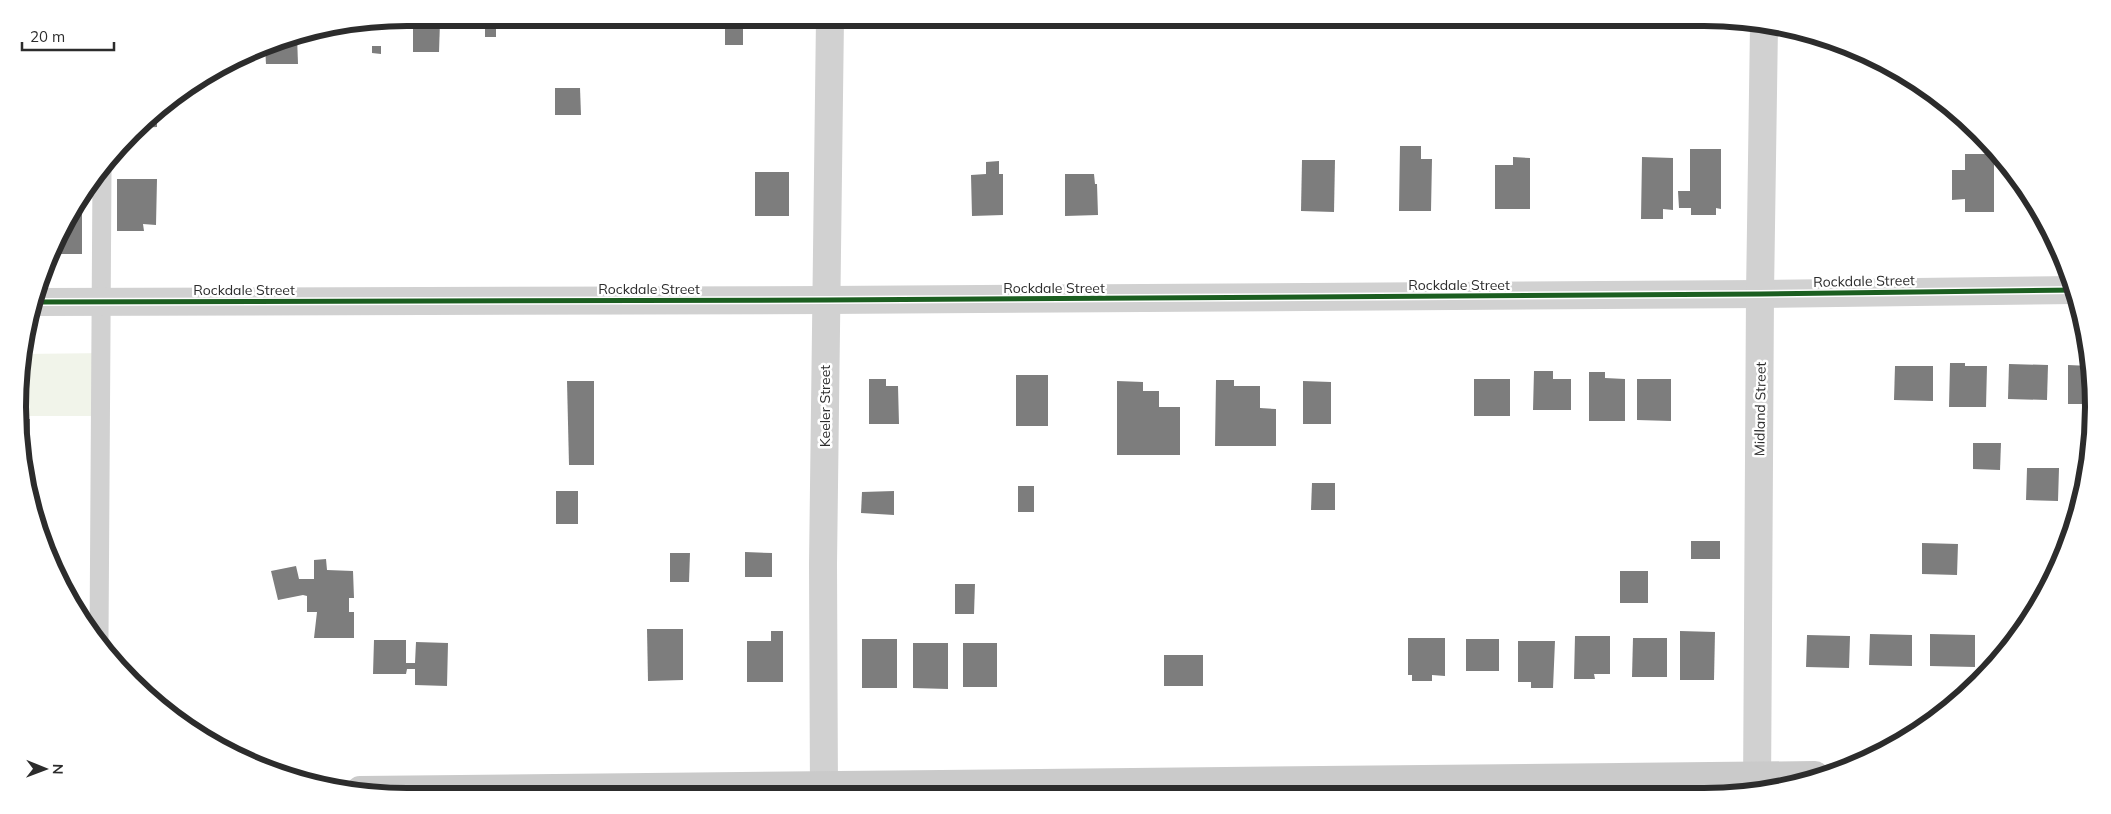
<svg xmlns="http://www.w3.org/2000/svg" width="2111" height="814" viewBox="0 0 2111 814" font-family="Mulish,sans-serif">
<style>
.green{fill:#f1f4ea}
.building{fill:#7d7d7d}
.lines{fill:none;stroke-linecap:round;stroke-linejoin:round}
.lane{stroke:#d1d1d1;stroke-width:19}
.street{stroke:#d1d1d1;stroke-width:28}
.secondary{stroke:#cacaca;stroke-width:28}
.cycleway-casing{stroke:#fff;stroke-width:8}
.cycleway{stroke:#1b5e20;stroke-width:5}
.labels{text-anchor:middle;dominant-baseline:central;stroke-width:5;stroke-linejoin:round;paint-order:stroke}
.street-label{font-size:14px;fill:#2c2c2c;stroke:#fff}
.rim{fill:none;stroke:#2c2c2c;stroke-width:6}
</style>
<rect width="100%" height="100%" fill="#fff"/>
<path class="green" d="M109,353V416H23L21,354Z"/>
<g class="building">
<rect x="725" y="20" width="18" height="25"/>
<path d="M413,22H440L439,52H413Z"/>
<rect x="485" y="27" width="11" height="10"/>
<path d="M297,36L298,64H266L265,46L282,38Z"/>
<path d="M372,46H381V54L372,53Z"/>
<path d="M555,88H580L581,115H555Z"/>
<path d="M157,109V127L139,128L150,114Z"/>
<path d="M1400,146H1421V159H1432L1431,211H1399Z"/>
<path d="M1690,149H1721V209L1716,208V215H1691V208H1679L1678,191H1690Z"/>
<path d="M1965,154H1994V212H1965V199L1952,200V170H1965Z"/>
<path d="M1513,157L1530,158V209H1495V165H1513Z"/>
<path d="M1642,157L1673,158V210L1663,209V219H1641Z"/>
<path d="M1302,160H1335L1334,212L1301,211Z"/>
<path d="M999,161V174H1003V215L972,216L971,175L986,174V162Z"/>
<rect x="755" y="172" width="34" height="44"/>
<path d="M1065,174H1094L1095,184H1097L1098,215L1065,216Z"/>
<path d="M117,179H157L156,225L143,224L144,231H117Z"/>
<path d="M2023,187L2032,200H2023Z"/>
<path d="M73,208H82V254H51Z"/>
<path d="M1950,363H1965V366H1987L1986,407H1949Z"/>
<path d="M2009,364L2048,365L2047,400L2008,399Z"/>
<path d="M2068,365L2090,366L2092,404H2068Z"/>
<path d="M1895,366H1933V401L1894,400Z"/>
<path d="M1534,371H1553V379H1571V410H1533Z"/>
<path d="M1589,372H1605V378L1625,379V421H1589Z"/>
<rect x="1016" y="375" width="32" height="51"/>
<path d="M869,379H886V386H898L899,424H869Z"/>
<rect x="1474" y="379" width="36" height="37"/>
<path d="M1637,379H1671V421L1637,420Z"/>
<path d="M1216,380H1234V386H1260V408L1276,409V446H1215Z"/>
<path d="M567,381H594V465H569Z"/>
<path d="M1117,381L1143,382V391H1159V407H1180V455H1117Z"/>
<path d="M1303,381L1331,382V424H1303Z"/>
<path d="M23,419H30L29,474H25Z"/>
<path d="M1973,443H2001L2000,470L1973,469Z"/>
<path d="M2027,468H2059L2058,501L2026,500Z"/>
<path d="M1312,483H1335V510H1311Z"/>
<rect x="1018" y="486" width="16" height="26"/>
<rect x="556" y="491" width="22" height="33"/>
<path d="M894,491V515L861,513L862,492Z"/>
<rect x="1691" y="541" width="29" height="18"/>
<path d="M1922,543L1958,544L1957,575L1922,574Z"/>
<path d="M745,552L772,553V577H745Z"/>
<path d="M670,553H690L689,582H670Z"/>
<path d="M326,559L327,570L353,571L354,598H349V612H354V638H314L317,612H307V596L303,595L278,600L271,571L296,566L299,579H314V560Z"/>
<rect x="1620" y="571" width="28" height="32"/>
<path d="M955,584H975L974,614H955Z"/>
<path d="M647,629H683V680L648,681Z"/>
<path d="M771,631H783V682H747V641H771Z"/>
<path d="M1680,631L1715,632L1714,680H1680Z"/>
<path d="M1870,634L1912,635V666L1869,665Z"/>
<path d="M1930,634L1975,635V667L1930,666Z"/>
<path d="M1807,635L1850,636L1849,668L1806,667Z"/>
<path d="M1575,636H1610V674H1594L1595,679H1574Z"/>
<path d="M1408,638H1445V676L1432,675V681H1412V675H1408Z"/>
<path d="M1633,638H1667V677H1632Z"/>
<rect x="862" y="639" width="35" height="49"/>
<rect x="1466" y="639" width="33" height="32"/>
<path d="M374,640H406V663H415L416,642L448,643L447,686L415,685V669H407L406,674H373Z"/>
<path d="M1518,641H1555L1553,688H1531V682H1518Z"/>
<path d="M913,643H948V689L913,688Z"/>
<rect x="963" y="643" width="34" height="44"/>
<rect x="1164" y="655" width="39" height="31"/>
</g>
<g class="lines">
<path class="lane" d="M99,640L102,172"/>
<g class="street">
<path d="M33,302L826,300L1760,294L2075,290"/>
<path d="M1757,793L1760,294L1764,25"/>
<path d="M824,795L823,564L830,18"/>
</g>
<path class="secondary" d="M360,790L1815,775"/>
<defs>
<path id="cycleway" d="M33,302L826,300L1760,294L2075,290"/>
</defs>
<use href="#cycleway" class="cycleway-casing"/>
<use href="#cycleway" class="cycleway"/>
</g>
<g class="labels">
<g class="street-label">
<text transform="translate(1864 281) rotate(-1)">Rockdale Street</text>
<text x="1459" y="285">Rockdale Street</text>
<text x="1054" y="288">Rockdale Street</text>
<text x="649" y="289">Rockdale Street</text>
<text x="244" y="290">Rockdale Street</text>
<text transform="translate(825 406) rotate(-90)">Keeler Street</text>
<text transform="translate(1760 409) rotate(-89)">Midland Street</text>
</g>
</g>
<path d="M0 0H2111V814H0ZM407 26H1704A381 381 0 0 1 2085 407V407A381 381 0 0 1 1704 788H407A381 381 0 0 1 26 407V407A381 381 0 0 1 407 26Z" fill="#fff" fill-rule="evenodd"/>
<path class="rim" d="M407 26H1704A381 381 0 0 1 2085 407V407A381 381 0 0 1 1704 788H407A381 381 0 0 1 26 407V407A381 381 0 0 1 407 26Z"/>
<g transform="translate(45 769) rotate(91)" stroke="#ffffff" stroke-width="4" paint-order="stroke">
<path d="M0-4L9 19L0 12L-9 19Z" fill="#2c2c2c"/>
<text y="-8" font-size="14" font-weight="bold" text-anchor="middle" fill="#2c2c2c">N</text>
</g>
<path d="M22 42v8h92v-8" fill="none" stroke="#2c2c2c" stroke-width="2.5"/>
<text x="30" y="42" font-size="15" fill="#2c2c2c" stroke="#ffffff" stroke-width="4" paint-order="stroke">20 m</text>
</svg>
